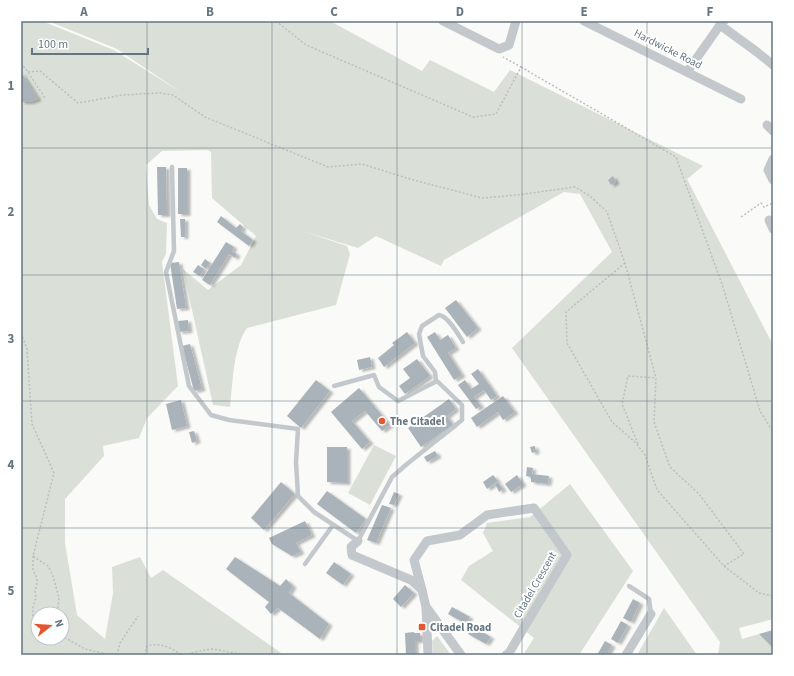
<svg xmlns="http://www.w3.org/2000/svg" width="794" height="676" viewBox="0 0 794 676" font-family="'Source Sans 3',sans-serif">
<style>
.green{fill:#dadfd7;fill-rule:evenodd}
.building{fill:#aab3b9;filter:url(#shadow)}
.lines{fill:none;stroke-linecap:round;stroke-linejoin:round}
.path{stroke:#bbbfc2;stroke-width:1.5;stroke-dasharray:2 2;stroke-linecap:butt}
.lane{stroke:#c3c8cc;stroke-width:4.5}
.street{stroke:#c3c8cc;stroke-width:9}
.grid{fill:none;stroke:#657683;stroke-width:1;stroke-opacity:0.55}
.poi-dot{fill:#e4572e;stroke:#fff;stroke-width:1.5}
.labels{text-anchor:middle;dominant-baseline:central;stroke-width:4;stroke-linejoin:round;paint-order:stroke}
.street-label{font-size:11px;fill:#657683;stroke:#fff}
.poi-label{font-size:11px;font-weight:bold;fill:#657683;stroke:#fff;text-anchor:start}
.neatline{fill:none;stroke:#657683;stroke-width:1.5}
.grid-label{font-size:13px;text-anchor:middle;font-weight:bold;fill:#657683}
</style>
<defs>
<filter id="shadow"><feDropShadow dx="3.5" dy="2" stdDeviation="1" flood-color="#0004"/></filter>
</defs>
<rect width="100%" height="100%" fill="#fafaf8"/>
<g class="green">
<path d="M21,21H42L114,50L182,93L117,49L48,21H330L422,71L430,60L494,92L510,70L703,166L687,179L773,345V619L739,628L742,639L759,634L773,648V655H718L720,642L512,348L612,252L580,194L564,192L444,260L441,266L376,236L358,248L302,231L347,246L350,254L336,305L247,328C233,348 233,382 230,407L213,405L183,269L208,290L241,265L256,236L212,198L211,152L207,150L162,151L146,165L149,205L157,219L167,223L166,254L162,262L178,386L147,418L139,438L103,446L104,456L65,499V543L77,615L105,639L113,593L112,567L140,557L151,578L163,570L284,655H21ZM38,614H62V638H38Z"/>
<path d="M374,445L396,456L370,505L348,493Z"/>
<path d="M570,484L633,571L579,655H523L534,638L461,580L469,566L493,551L483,533L487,523L530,517Z"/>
<path d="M664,608L697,655H637Z"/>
<path d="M437,636L451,655H433L432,641Z"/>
</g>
<g class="building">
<path d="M21,72L38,99L30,102H21Z"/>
<path d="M157,167H166L167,215H158Z"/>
<rect x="178" y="168" width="9" height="46"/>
<path d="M613,176L616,182L611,185L608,180Z"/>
<path d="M221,216L236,228L240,224L243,227L241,231L253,240L249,246L217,222Z"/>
<path d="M180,219H185V237H181Z"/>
<path d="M226,242L234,247L232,251L237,254L235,258L229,254L210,285L202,280Z"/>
<path d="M205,259L210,263L206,269L201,265Z"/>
<path d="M179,262L186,308L177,309L170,263Z"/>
<path d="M198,265L204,269L200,276L193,272Z"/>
<path d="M456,300L478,328L467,337L445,308Z"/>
<path d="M188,320L189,331L179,332L178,321Z"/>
<path d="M407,332L415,343L384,367L378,358L394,345L392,343Z"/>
<path d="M435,332L440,340L448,335L456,348L448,353L462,375L454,380L427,337Z"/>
<path d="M190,344L202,389L194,391L182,346Z"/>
<path d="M370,357L372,367L359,370L357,360Z"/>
<path d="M417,359L430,376L405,394L399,386L410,378L403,369Z"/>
<path d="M478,369L497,396L491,400L484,390L474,397L481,406L476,409L458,385L465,380L471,389L479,384L471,374Z"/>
<path d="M316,380L330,391L301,428L287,416Z"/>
<path d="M359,388L390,425L382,431L365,411L352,421L370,442L362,449L331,412Z"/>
<path d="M503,396L515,412L503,420L498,412L477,427L471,418Z"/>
<path d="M449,399L456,409L447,416L453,425L421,447L408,428Z"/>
<path d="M181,400L187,426L172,430L166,404Z"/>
<path d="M194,431L197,441L192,443L189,432Z"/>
<path d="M535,446L536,452L532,453L530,447Z"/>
<path d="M327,447H347V483L327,482Z"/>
<path d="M435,451L438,456L427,462L424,457Z"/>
<path d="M527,467L533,468L532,474L549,476L548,484L531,482V477L526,476Z"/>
<path d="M493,475L498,481L487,489L483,482Z"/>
<path d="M517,475L523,484L511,492L505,484Z"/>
<path d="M281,482L295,494L264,530L251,518Z"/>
<path d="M498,482L503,489L499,492L495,484Z"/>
<path d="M327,491L366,519L356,533L317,504Z"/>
<path d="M394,492L399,494L394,505L389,504Z"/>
<path d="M382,505L391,508L376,543L367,540Z"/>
<path d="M305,521L312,535L296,543L301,552L292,556L272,544L269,538Z"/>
<path d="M235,557L280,586L286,579L293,586L289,593L329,624L320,639L278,608L271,614L265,607L269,602L226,569Z"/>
<path d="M334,562L351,574L343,585L326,573Z"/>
<path d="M405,585L414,593L401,607L393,599Z"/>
<path d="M633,599L640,603L631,622L623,618Z"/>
<path d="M452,607L470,617L466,624L448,614Z"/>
<path d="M621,621L628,625L618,643L611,639Z"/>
<path d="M472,626L491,637L486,644L468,634Z"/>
<path d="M773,630V648L759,634Z"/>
<path d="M414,632V633H420V641H415V655H406L405,633Z"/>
<path d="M605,641L612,645L607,655H597Z"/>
</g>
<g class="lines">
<g class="path">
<path d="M276,21L306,45L473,117L496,114L521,67L503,57"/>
<path d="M21,63L28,72L45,98"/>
<path d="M521,67L676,157L723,287L760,411L773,432"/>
<path d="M28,72L40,71L78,103L123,95L159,93L173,95L205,117L328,167L362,164L410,179L482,198L517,195L575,187L590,196L607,212L625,263L656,378L654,422L670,467L699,494L744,554L724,566"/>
<path d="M741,217L761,203L764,207L773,203"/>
<path d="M625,263L566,312L567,343L612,422L636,443L645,455L657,490L724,566L759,593L773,596"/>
<path d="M21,333L27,349L32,424L54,473L33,556L48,566L53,576L59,598L57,614"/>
<path d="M638,444L622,404L628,376L656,378"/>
<path d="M33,556V570L37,578V583L35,591L36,598L33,606L32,633L38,629"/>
<path d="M62,630L64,637L85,649L111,655"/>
<path d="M117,655L120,643L138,616"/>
<path d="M144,655L147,646C161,642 171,648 182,655"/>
<path d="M188,655L194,652L212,649L247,655"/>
</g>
<g class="lane">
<path d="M172,167L174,251L166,272L189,386L211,415L229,420L298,429L296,462L298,496L314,512L358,541L392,477L407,464L462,420V405L437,381L398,401L379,387L374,375L334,386"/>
<path d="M436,381L435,372L423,356L419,334L422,326L439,315C448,316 458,334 463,342"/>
<path d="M305,564L333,525"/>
<path d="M629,586L649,599L651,614"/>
</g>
<g class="street">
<path d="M443,21L499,49L509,45L516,21"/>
<path d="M584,21L741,99"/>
<path d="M720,25L757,52L773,65"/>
<path d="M687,72L720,25L724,21"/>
<path d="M767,125L773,131"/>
<path d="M773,159L768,170L773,180"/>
<path d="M769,220L773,229"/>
<path d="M358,541L351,547L352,555L411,580L422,590L426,607L428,655"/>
<path d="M422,590L414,560L427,541L460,535L487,515L534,508L567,555L509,653L506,655"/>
<path d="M427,608L461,655"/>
<path d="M626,655L651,614"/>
</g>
</g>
<path class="grid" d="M147,21V655M272,21V655M397,21V655M522,21V655M647,21V655M21,148H773M21,275H773M21,401H773M21,528H773"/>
<g class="poi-dot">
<circle cx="382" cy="421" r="4"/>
<rect x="418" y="623" width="8" height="8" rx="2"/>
</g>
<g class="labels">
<g class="street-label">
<text transform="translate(668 49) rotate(27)">Hardwicke Road</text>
<text transform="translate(535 585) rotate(-60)">Citadel Crescent</text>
</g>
<g class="poi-label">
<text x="390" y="421">The Citadel</text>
<text x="430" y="627">Citadel Road</text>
</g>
</g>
<rect width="794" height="676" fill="none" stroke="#ffffff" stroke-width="44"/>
<g transform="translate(50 626) rotate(73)"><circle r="19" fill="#ffffff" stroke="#c1c8cd"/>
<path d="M0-3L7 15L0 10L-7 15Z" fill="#e4572e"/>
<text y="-6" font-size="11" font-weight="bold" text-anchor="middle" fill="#657683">N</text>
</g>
<path d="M32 48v6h116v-6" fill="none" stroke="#657683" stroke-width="2"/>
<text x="38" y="48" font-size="12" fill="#657683" stroke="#ffffff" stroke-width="3" paint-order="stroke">100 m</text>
<rect x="22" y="22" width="750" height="632" class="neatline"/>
<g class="grid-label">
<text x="84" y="16">A</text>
<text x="210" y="16">B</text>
<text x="334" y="16">C</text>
<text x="460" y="16">D</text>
<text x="584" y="16">E</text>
<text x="710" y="16">F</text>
<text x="11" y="90">1</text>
<text x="11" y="216">2</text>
<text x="11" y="343">3</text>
<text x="11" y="469">4</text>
<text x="11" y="595">5</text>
</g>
</svg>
